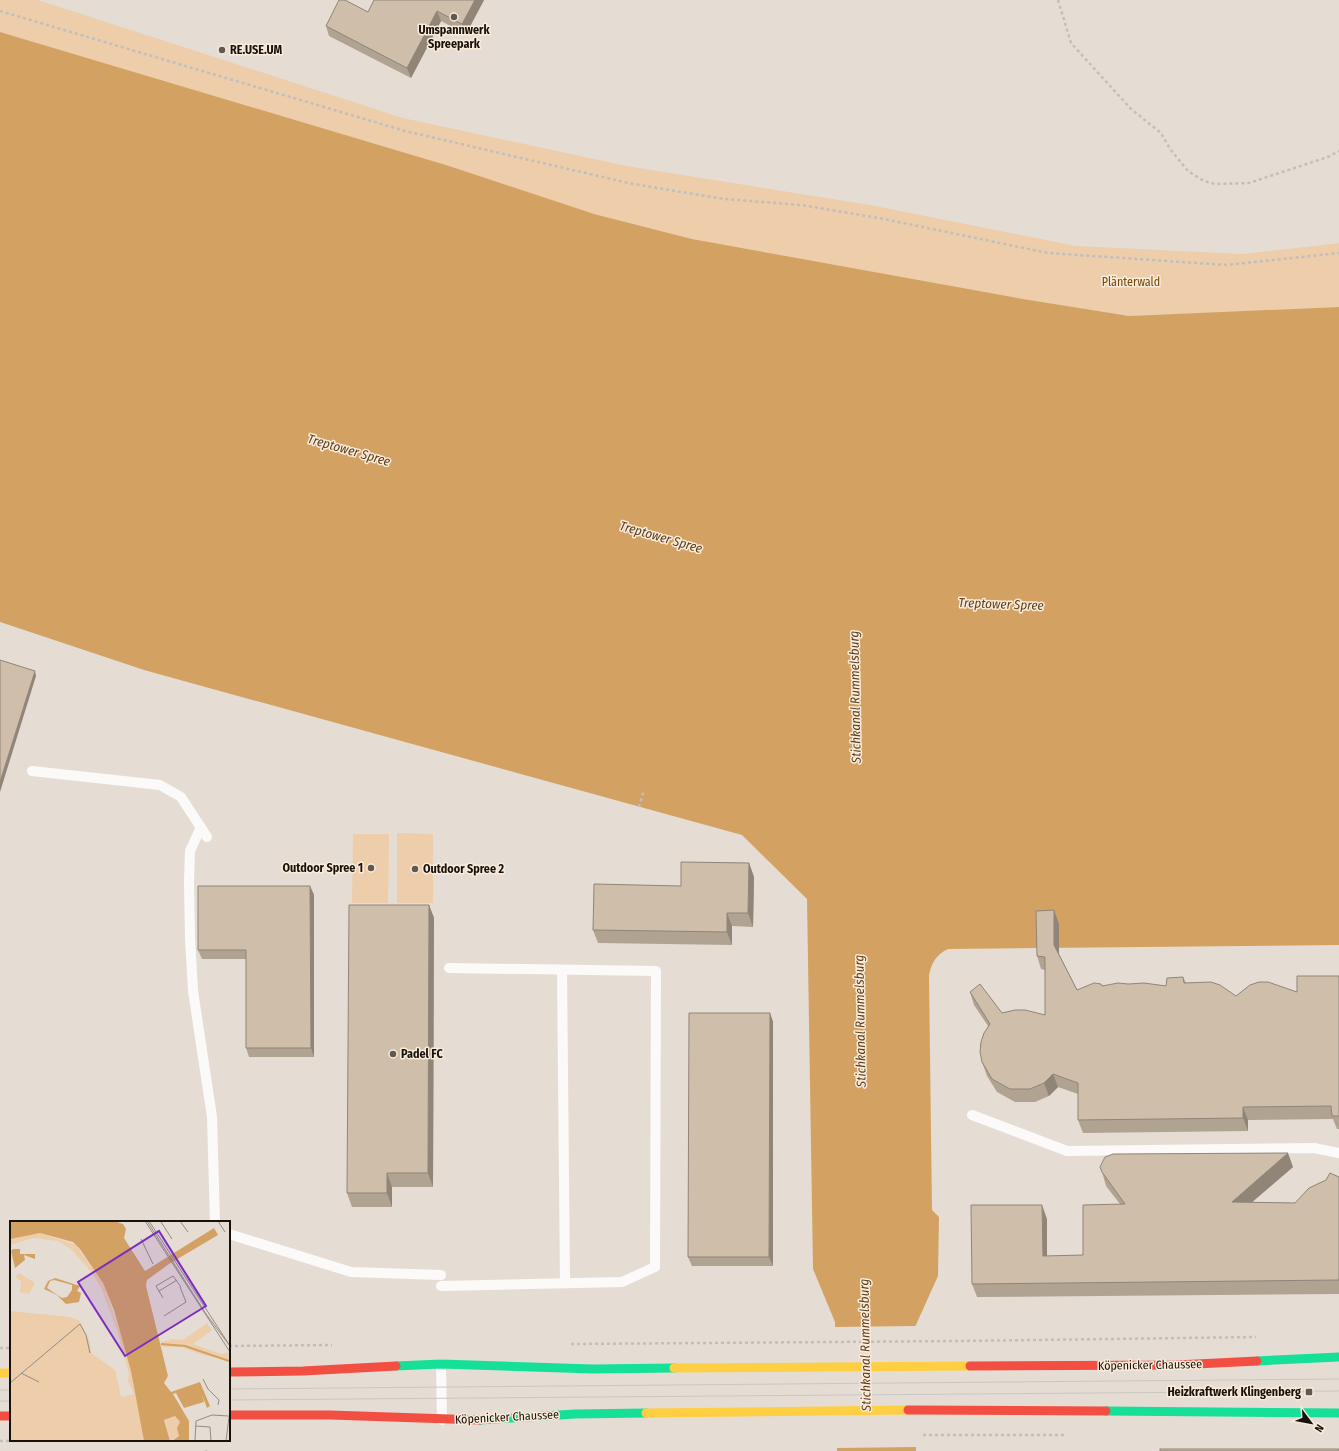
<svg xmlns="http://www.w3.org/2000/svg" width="1339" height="1451" viewBox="0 0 1339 1451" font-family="'Fira Sans Condensed',sans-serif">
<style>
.green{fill:#edcdaa}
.water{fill:#d3a263}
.pier{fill:#e5ddd4}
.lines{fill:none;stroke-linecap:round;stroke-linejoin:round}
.path{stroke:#c1bfbc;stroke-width:2.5;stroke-dasharray:3 3;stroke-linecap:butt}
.lane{stroke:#fbfaf9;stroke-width:10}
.fast{stroke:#16e098;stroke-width:9}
.slow{stroke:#ffcf43;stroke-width:9}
.jam{stroke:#f24e42;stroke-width:9}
.tram{stroke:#c9c7c4;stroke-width:1}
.wall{fill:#b1a392}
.shaded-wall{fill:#908577}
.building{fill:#cebeaa;stroke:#908577}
.poi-dot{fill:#5f5952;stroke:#faebda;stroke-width:1.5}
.labels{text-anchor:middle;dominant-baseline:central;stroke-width:3;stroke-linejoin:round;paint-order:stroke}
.poi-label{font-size:12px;font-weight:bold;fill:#17120c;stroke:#faebda;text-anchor:start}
.park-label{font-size:12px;fill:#764906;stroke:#faebda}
.street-label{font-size:12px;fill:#17120c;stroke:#faebda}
.water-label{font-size:13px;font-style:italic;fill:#5a3e1b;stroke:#faebda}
.inset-river{fill:none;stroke:#d3a263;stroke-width:2}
.inset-road{fill:none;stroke:#938c84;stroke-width:1}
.view{fill:#7b2cbf;fill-opacity:0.15;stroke:#7b2cbf;stroke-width:2}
.inset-edge{fill:none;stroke:#17120c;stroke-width:2}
</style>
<rect width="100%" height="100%" fill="#e5ddd4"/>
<g class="green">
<path d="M0,0H38L403,118L627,166L870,205L1076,246L1244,254L1339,243V307L1129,316L1023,299L692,239L594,214L0,32Z"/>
<path d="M397,833L433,834V903H397Z"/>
<path d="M353,834H389L388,903H352Z"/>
</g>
<path class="water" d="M0,32L449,166L594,214L692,239L1023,299L1129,316L1339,307V945L948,949C936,955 932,962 929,975L932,1210L939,1217L938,1276L915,1327L916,1451H837L835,1322L813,1269L807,899L742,835L144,670L0,622Z"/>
<path class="pier" d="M917,1326V1447L835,1448L834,1327Z"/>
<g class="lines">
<g class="path">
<path d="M1058,0L1071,43L1131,109L1161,133L1170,149L1188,171L1204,181L1215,184L1249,183L1328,157L1339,151"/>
<path d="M0,11L405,131L633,184L724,199L801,205L884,219L1048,253L1226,265L1339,253"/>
<path d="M639,807L644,790"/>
<path d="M571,1344L960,1341L1256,1337"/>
<path d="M229,1346L332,1345"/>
<path d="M0,1348H11"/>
<path d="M923,1435H1064"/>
<path d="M0,1441L154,1440"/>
<path d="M206,1450V1451"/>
</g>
<g class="lane">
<path d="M32,771L160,785L181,797L207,837"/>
<path d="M201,827L190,851L189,880L190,938L193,991L212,1117L215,1222"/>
<path d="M562,970L565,1283"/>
<path d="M972,1115L1067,1151L1314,1148L1339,1153"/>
<path d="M229,1234L351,1272L441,1275"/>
<path d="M441,1286L622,1282L655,1267L656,971L449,968"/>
<path d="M441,1364L442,1420"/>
</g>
<g class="fast">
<path d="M1257,1361L1339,1357"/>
<path d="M396,1366L441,1364L593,1369L674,1368"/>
<path d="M1106,1411L1339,1413"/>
<path d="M480,1420L575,1414L646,1413"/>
</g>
<g class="slow">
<path d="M674,1368L970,1366"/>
<path d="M0,1373H11"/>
<path d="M646,1413L908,1410"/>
</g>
<g class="jam">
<path d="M970,1366L1176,1365L1257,1361"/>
<path d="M229,1372L303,1371L396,1366"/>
<path d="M908,1410L1106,1411"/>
<path d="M229,1415H330L480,1420"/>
<path d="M0,1416H11"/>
</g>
<g class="tram">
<path d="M229,1389L1339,1379"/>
<path d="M0,1390H11"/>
<path d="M229,1400L1339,1391"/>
<path d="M0,1401H11"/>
</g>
</g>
<g class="wall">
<path d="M484,0L466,34L441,21L411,78L329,36L326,26L368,12Z"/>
<path d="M749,863L754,877L753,927L732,926V945L598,943L593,930L681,886Z"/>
<path d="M310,886L314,895V1057H249L246,1048V959H202L198,950Z"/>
<path d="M429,905L434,918L433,1187H392V1207H352L347,1193Z"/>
<path d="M1054,910L1059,924V954L1077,990L1102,986L1128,984L1166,986L1183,977L1186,983L1236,996L1297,992L1339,976V1129H1337L1333,1119L1248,1120V1131L1083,1133L1078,1120V1094L1058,1087L1049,1096L1035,1102H1015L997,1092L987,1076L982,1062L988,1026L974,1005L970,992L1002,1013L1045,1015V970L1041,969L1037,956Z"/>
<path d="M770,1013L773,1022V1266H692L688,1257Z"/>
<path d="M1293,1167L1252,1202L1295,1203L1339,1177V1294L977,1297L972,1284L1047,1219V1256L1083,1255L1120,1204L1106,1186L1102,1172Z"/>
</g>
<g class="shaded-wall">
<path d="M475,0H484L466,34L462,24Z"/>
<path d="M437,11L441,21L411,78L407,68Z"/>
<path d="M35,671L36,676L0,792V782Z"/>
<path d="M749,863L754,877L753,927L748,913Z"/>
<path d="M310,886L314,895V1057L311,1048Z"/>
<path d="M429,905L434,918L433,1187L428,1173Z"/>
<path d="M1054,910L1059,924V958L1054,945Z"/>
<path d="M727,913L732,926V945L727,932Z"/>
<path d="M770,1013L773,1022V1266L769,1257Z"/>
<path d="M1053,1074L1058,1087L1049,1096L1044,1083Z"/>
<path d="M1243,1107L1248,1120V1131L1243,1118Z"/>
<path d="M1288,1153L1293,1167L1236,1216L1232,1202Z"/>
<path d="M387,1173L392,1187V1207L387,1193Z"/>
<path d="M1042,1205L1047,1219V1269L1043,1256Z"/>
</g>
<g class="building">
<path d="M339,0H345L368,12L374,0H475L462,24L437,11L407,68L326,26Z"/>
<path d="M0,660L35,671L0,782Z"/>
<path d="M681,862L749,863L748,913H727V932L593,930L594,884L681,886Z"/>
<path d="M198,886H310L311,1048H246V950H198Z"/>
<path d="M349,905H429L428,1173H387V1193H347Z"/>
<path d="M1054,910V945L1077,990L1094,983L1101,984L1102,986L1118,983L1128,984L1144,983L1166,986L1167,978L1183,977L1184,983L1211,982L1220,985L1236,996L1250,985L1259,982H1268L1297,992V976H1339V1116H1332L1331,1106L1243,1107V1118L1078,1120V1083L1053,1074L1044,1083L1030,1089H1010L992,1079L982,1062L980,1052L981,1042L984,1033L990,1024L970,992L980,984L1002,1013L1015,1010H1025L1045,1015V957L1037,956L1036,911Z"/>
<path d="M689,1013H770L769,1257H688Z"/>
<path d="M1288,1153L1232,1202L1295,1203L1309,1188L1326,1180L1330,1173L1339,1177V1280L972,1284L971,1205H1042L1043,1256L1083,1255V1205L1125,1204L1102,1172L1100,1167L1105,1157L1113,1154Z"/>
<rect x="1160" y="1449" width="179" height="2"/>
</g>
<g class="poi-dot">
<circle cx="454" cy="17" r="4"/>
<circle cx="222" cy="50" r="4"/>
<circle cx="371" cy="868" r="4"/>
<circle cx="415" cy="869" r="4"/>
<circle cx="393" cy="1054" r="4"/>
<rect x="1305" y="1388" width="8" height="8" rx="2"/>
</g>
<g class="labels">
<g class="poi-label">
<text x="454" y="30" text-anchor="middle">Umspannwerk<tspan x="454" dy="14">Spreepark</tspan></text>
<text x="230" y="50">RE.USE.UM</text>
<text x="363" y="868" text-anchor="end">Outdoor Spree 1</text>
<text x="423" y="869">Outdoor Spree 2</text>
<text x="401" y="1054">Padel FC</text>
<text x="1301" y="1392" text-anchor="end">Heizkraftwerk Klingenberg</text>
</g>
<g class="park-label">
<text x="1131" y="282">Plänterwald</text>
</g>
<g class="street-label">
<text transform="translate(1150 1365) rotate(-1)">Köpenicker Chaussee</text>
<text transform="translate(507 1417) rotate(-3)">Köpenicker Chaussee</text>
</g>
<g class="water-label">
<text transform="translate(349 450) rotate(16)">Treptower Spree</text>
<text transform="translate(661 537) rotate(16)">Treptower Spree</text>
<text transform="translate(1001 604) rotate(2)">Treptower Spree</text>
<text transform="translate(855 697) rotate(-91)">Stichkanal Rummelsburg</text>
<text transform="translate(860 1021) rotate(-91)">Stichkanal Rummelsburg</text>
<text transform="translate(865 1345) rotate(-91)">Stichkanal Rummelsburg</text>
</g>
</g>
<g transform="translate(10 1221)">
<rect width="220" height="220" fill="#e5ddd4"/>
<path d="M30,12L66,24L93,62L119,137L134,220H0V90L60,96L70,100L80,121L81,132L105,149L111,176L124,173L118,160L119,153L107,109L91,67L83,53L61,28L48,20L23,17L0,24V18L3,16ZM9,52L25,62L19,73L10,71L11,60L5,56ZM197,102L202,109L183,123L211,133L218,131L220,140L190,133L172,126H152L151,121L162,118L173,119ZM165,195L170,201L167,207L169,215L160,220L155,199Z" fill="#edcdaa"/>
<path d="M0,0H104L113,3L116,8L114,17L135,50L204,7L208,14L159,43L137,59L136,65L158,155L154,162L161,171L190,161L200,185L197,187L192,174L194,181L174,187L166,172L163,173L179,200V220H162L169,215L167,207L170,201L165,195L154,199L160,220H134L121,150L104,89L93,62L70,28L63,21L30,12L0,18ZM3,28H10V33H25V38L14,34L15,39L5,47L1,30ZM45,57L70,65L67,70L71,72L69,81L56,83L47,74L34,68L38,60ZM44,59L62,64V69L57,76L52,77L37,67L40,60Z" fill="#d3a263" fill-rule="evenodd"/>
<path class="inset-river" d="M151,123L175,125L219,140"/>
<path class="inset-road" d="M135,0L220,131M137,0L196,93L220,125M139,0L220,125M170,0L178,11M208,0L215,11M151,1L162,18M131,18L143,43M149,70L167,59M153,77L146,65L163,55L171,66M154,95L176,81L170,66M11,152L29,161M193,158L198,168L209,179L208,184M0,162L70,103L76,114L80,132M186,205L200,206L201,220M185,220L186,200L202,194L218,195M216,220L220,188"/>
<path class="view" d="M149,10L196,85L115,135L68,61Z"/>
<rect width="220" height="220" class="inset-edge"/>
</g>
<g transform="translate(1311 1423) rotate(122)" stroke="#faebda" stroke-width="3" paint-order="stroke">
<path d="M0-3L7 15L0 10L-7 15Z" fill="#17120c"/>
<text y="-6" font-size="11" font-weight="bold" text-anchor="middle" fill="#17120c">N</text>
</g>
</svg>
